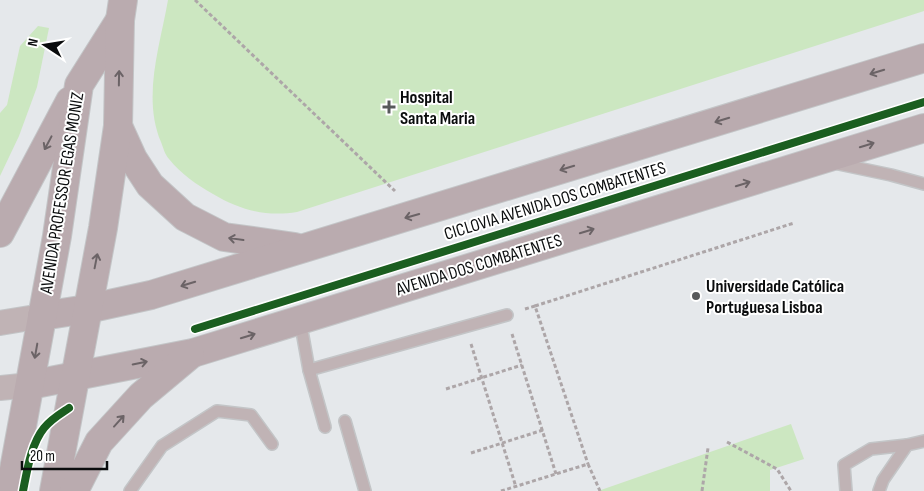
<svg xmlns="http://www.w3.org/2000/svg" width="924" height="491" viewBox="0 0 924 491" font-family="'Sofia Sans Condensed',sans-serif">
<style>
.green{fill:#cce7c1}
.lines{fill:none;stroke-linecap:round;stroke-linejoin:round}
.service-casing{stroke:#c3c5c7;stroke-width:14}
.minor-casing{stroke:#c3c5c7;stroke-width:26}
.primary-casing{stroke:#c3c5c7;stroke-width:30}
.path{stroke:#ada6a8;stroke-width:3;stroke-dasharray:4 2.5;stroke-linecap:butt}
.service{stroke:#c0b3b5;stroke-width:11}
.minor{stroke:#c0b3b5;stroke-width:24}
.primary{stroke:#baabaf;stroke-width:28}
.cycleway-casing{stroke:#fff;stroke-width:11}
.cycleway{stroke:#1b5e20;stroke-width:8}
.oneway{stroke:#6b6366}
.poi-dot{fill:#57595b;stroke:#fff;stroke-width:2}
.labels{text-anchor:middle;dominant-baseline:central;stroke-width:4;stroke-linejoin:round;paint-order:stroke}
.poi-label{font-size:18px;font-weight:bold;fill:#0a0c0d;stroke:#fff;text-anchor:start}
.street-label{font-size:18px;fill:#0a0c0d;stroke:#fff}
</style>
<rect width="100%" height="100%" fill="#e5e8eb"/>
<g class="green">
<path d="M168,0H924V11L297,212C266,217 240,210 213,194C197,185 181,174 169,159C165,155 163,147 161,142C142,97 160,46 168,0Z"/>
<path d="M38,26L49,28L37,87L19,136L0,176V113L7,105L20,46Z"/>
<path d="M791,424L804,459L770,470V491H598Z"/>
</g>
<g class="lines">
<defs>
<g id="service">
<path d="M834,163L891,175L924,184"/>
<path d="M300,320L309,370L325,427"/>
<path d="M309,370L507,315"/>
<path d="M345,421L365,491"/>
<path d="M130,491L162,446L217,411L251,415L272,444"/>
<path d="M846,491L844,465L871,449L907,445"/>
<path d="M879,491L883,480L907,445L924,441"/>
</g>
<g id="minor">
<path d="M0,323L42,316"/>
<path d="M0,388L30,385"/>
</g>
<g id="primary">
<path d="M118,126L133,159L150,185L185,217L224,237L295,247"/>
<path d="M0,233L70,101"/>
<path d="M42,316L87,309L151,295L924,58"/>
<path d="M30,385L193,353L924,128"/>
<path d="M10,491L57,236L79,85L120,20"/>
<path d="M54,491L103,228L118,126L120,20L123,0"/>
<path d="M74,491L99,442L141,396L190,355"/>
</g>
</defs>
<use href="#service" class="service-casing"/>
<use href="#minor" class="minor-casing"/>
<use href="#primary" class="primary-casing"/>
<g class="path">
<path d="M195,0L395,191"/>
<path d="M535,306L794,223"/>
<path d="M525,309L535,306L588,464"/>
<path d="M512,334L556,474"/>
<path d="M471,344L516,487"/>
<path d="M446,389L522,365"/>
<path d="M727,442L777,469L791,491"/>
<path d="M471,453L543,430"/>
<path d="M501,491L588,464L600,491"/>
<path d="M702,491L708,448"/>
</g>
<use href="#service" class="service"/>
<use href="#minor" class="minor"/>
<use href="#primary" class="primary"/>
<defs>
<g id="cycleway">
<path d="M195,329L924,102"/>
<path d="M23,491C27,471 31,444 44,428C51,419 60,414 69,408"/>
</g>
</defs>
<use href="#cycleway" class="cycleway-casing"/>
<use href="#cycleway" class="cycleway"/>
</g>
<defs><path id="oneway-shaft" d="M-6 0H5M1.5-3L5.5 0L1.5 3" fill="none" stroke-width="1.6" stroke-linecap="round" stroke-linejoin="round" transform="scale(1.25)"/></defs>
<g class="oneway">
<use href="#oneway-shaft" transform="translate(877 72) rotate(163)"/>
<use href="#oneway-shaft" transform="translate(119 78) rotate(-89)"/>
<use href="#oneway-shaft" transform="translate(722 120) rotate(163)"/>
<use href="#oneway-shaft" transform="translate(48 143) rotate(118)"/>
<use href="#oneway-shaft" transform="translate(867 145) rotate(-17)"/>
<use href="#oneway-shaft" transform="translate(567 168) rotate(163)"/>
<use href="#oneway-shaft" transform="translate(743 184) rotate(-17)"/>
<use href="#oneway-shaft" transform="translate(412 216) rotate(164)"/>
<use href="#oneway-shaft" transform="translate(587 231) rotate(-17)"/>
<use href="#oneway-shaft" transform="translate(236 239) rotate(-172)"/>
<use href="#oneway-shaft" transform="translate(96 261) rotate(-79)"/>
<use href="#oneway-shaft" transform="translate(188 284) rotate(163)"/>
<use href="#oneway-shaft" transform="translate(248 336) rotate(-17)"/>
<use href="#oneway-shaft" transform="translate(36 351) rotate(100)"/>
<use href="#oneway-shaft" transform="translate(140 363) rotate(-11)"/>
<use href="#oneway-shaft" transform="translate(119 421) rotate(-48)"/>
</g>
<g class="poi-dot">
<path d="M386.5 99.5h5v5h5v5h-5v5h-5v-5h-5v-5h5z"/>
<circle cx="696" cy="296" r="5"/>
</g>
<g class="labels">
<g class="poi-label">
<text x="400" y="97">Hospital<tspan x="400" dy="21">Santa Maria</tspan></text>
<text x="706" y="286">Universidade Católica<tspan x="706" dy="21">Portuguesa Lisboa</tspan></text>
</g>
<g class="street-label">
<text transform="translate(62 193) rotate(-81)">AVENIDA PROFESSOR EGAS MONIZ</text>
<text transform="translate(555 201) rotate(-17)">CICLOVIA AVENIDA DOS COMBATENTES</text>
<text transform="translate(479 265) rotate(-17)">AVENIDA DOS COMBATENTES</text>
</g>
</g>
<g transform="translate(45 45) rotate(282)" stroke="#ffffff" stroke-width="4" paint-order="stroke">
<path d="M0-4L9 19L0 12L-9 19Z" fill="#0a0c0d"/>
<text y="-8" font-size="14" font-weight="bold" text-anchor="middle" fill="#0a0c0d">N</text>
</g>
<path d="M22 461v8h85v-8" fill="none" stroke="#0a0c0d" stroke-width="2.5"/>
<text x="30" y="461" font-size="15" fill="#0a0c0d" stroke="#ffffff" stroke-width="4" paint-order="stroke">20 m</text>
</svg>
